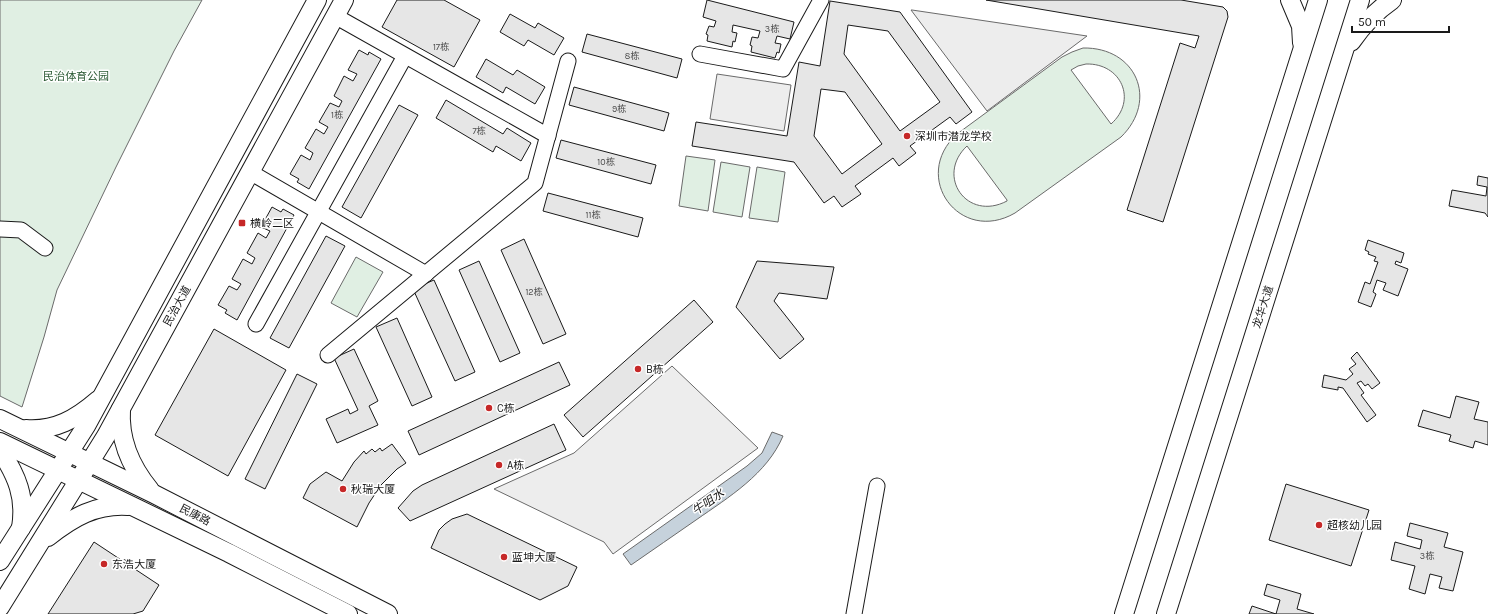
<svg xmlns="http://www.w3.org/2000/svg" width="1488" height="614" viewBox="0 0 1488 614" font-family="Karla,'Noto Sans SC',sans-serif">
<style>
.green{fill:#e0efe3;stroke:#6a6a6a;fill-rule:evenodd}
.parking{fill:#ededed;stroke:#6a6a6a}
.water{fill:#c6d2dc;stroke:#6a6a6a}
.building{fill:#e6e6e6;stroke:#1a1a1a;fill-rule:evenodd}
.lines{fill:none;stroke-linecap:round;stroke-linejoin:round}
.minor-casing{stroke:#1a1a1a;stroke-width:17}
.major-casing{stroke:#1a1a1a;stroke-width:20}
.minor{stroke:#fff;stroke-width:15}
.major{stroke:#fff;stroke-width:18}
.poi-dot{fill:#c62828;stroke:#fff;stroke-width:1.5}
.labels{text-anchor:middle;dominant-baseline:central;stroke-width:3;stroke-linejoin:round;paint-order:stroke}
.number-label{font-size:9px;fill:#4d4d4d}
.park-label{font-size:11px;fill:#2b5a34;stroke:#fff}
.poi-label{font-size:11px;fill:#1a1a1a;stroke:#fff;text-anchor:start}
.street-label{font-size:11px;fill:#1a1a1a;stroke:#fff}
.water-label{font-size:12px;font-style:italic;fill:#1a1a1a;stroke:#fff}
</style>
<rect width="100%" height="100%" fill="#fff"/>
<g class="green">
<path d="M0,0H202L174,51L116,167L57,290L44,337L22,407L0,396Z"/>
<path d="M1083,48C1136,47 1159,100 1121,137L1015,213C960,245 910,177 957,134L1062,57L1072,52ZM1086,64C1121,63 1138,100 1111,124L1071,70L1078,66ZM967,146L1007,200V201C967,222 935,176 967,146Z"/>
<path d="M686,156L715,160L708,211L679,206Z"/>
<path d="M721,162L750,167L742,217L713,212Z"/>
<path d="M757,167L785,172L778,222L749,218Z"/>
<path d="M356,257L383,272L357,317L331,303Z"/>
</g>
<g class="parking">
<path d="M911,10H912L1087,36L987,111Z"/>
<path d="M717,74L791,85L784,131L710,119Z"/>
<path d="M672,366L758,448L613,554L604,542L494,489L574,453Z"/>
</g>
<path class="water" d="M772,432L783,436C767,474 729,497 696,520C674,535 653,550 631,565L623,554L747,466L762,453Z"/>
<g class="building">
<path d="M397,0H444L480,20L454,67L382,27Z"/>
<path d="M707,0L794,22L790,39L777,36L775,43L781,44L779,53L777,52L775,58L751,52L752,46L750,45L752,37L758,38L760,31L733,25L732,32L737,33L735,42L733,41L732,47L707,41L708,35L706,34L709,26L714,27L716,21L703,17Z"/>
<path d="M986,0H1181L1223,7L1227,11L1228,17L1163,222L1127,210L1180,43L1195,48L1199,36Z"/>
<path d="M830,1L900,12L972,112L956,124L950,117L910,146L916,153L899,166L893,158L855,186L861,194L842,207L834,196L824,203L794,162L692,146L696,122L787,136L799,62L820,66ZM848,25L888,31L940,102L900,131L844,54ZM821,89L845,92L882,144L842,174L814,136Z"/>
<path d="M510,14L535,28L538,23L564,38L554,55L528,40L524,46L500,32Z"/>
<path d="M587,34L682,59L677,78L582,52Z"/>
<path d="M359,50L368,55L369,52L381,59L309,189L297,182L299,179L290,174L301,155L310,160L313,153L305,148L316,129L324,134L328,127L319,122L330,103L339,107L342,101L334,96L344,76L353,81L357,74L348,70Z"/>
<path d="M486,59L513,75L517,70L545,87L535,104L506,87L503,93L476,77Z"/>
<path d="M574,87L669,113L664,131L569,105Z"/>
<path d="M446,100L503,134L507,128L531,143L521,161L496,146L493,152L436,118Z"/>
<path d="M399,105L418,115L361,218L342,207Z"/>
<path d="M561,140L656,165L651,184L556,158Z"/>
<path d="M1478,176L1488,178V217L1485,213L1449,206L1452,190L1486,196L1487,187L1477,185Z"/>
<path d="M548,193L643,218L638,237L543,211Z"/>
<path d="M272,207L281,212L283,209L294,215L237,320L225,313L227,310L218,305L229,286L237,290L241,284L232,279L243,259L252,264L255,258L247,253L258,233L266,238L270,231L261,227Z"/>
<path d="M326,236L345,246L289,348L270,338Z"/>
<path d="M524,239L566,334L543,344L501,250Z"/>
<path d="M1368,240L1404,253L1401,263L1396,261L1395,264L1408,269L1398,296L1383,290L1386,283L1377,280L1373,292L1376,294L1371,307L1358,302L1365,282L1370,284L1378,262L1374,261L1376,257L1368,254L1369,252L1365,250Z"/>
<path d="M479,261L520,353L500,362L459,270Z"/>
<path d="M757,261L834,267L827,299L779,293L774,301L804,339L780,359L736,307Z"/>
<path d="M434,280L475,372L455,381L413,289Z"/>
<path d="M694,300L713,322L583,437L564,415Z"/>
<path d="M397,318L432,397L412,406L376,327Z"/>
<path d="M214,329L286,370L228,476L155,435Z"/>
<path d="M354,349L378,401L369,406L378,425L337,443L326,419L348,409L350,414L358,410L334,358Z"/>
<path d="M1357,352L1380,383L1372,389L1368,384L1365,386L1361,381L1357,383L1364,393L1361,395L1376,415L1367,422L1343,388L1338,387V390L1322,387L1324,375L1346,380L1353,374L1349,369L1356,364L1351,358Z"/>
<path d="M559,362L570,385L419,455L408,431Z"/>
<path d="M297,374L317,384L265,489L245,479Z"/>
<path d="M1456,396L1479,402L1474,419L1488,422V445L1475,441L1473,448L1449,441L1451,435L1418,426L1423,410L1450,418Z"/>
<path d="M554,424L566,450L410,521L398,508L413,491L422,485Z"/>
<path d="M392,444L406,463L397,469L381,485L369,503L357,527L303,498L310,484L326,472L342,481L354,462L364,451L366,454L372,449L375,452L380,448L382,451Z"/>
<path d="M1286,484L1369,510L1351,566L1269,540Z"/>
<path d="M467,514L577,567L568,586L540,600L431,548L439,530L445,524L452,519Z"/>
<path d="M1410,523L1448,533L1444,547L1463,552L1453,591L1439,588L1442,577L1430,574L1425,594L1409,589L1415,566L1391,560L1395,542L1420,549L1422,540L1407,536Z"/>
<path d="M94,542L159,585L143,611L133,614H48Z"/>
<path d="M1267,584L1301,594L1297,609L1314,614H1249L1252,606L1276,614L1280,600L1264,595Z"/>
</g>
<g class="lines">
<defs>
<g id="minor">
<path d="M335,16L548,136"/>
<path d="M700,54L783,69L821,0"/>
<path d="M250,172L426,274"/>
<path d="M0,229L21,230L45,248"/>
<path d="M256,324L405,56"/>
<path d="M328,355L535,183L568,61"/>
<path d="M854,614L877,486"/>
</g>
<g id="major">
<path d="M1290,0L1301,26L1302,43"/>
<path d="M1351,42C1362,26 1376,11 1392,0"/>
<path d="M121,409C119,440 131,467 150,490"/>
<path d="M0,419L154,494L388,614"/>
<path d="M26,429C55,431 76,419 98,400"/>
<path d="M0,442L229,553L348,614"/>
<path d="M0,450C17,476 26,497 21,528"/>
<path d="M48,537C73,517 96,504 128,506"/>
<path d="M0,561L86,426L317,0"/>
<path d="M0,607L106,436L344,0"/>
<path d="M1124,614L1318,0"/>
<path d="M1166,614L1360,0"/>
</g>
</defs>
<use href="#minor" class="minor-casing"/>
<use href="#major" class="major-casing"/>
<use href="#minor" class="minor"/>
<use href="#major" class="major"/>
</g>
<g class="poi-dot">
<circle cx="907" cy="136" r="4"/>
<rect x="238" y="219" width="8" height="8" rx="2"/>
<circle cx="638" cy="369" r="4"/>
<circle cx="489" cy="408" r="4"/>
<circle cx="499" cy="465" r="4"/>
<circle cx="343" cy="489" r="4"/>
<circle cx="1319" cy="525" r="4"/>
<circle cx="504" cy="557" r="4"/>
<circle cx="104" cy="564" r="4"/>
</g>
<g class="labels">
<g class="number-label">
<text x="772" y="29">3栋</text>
<text x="441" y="47">17栋</text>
<text x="632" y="56">8栋</text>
<text x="619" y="109">9栋</text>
<text x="337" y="115">1栋</text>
<text x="479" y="131">7栋</text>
<text x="606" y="162">10栋</text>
<text x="593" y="215">11栋</text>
<text x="534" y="292">12栋</text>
<text x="1427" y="556">3栋</text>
</g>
<g class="park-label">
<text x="76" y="76">民治体育公园</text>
</g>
<g class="poi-label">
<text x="915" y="136">深圳市潜龙学校</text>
<text x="250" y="223">横岭二区</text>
<text x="646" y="369">B栋</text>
<text x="497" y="408">C栋</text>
<text x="507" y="465">A栋</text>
<text x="351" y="489">秋瑞大厦</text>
<text x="1327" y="525">超核幼儿园</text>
<text x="512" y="557">蓝坤大厦</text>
<text x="112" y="564">东浩大厦</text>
</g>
<g class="street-label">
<text transform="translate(177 306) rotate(-61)">民治大道</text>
<text transform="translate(1263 307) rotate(-72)">龙华大道</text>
<text transform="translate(195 515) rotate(27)">民康路</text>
</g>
<g class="water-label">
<text transform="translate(708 502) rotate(-35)">牛咀水</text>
</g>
</g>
<path d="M1352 26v6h97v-6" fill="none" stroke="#1a1a1a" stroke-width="2"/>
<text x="1358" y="26" font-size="12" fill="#1a1a1a" stroke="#ffffff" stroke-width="3" paint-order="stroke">50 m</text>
</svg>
